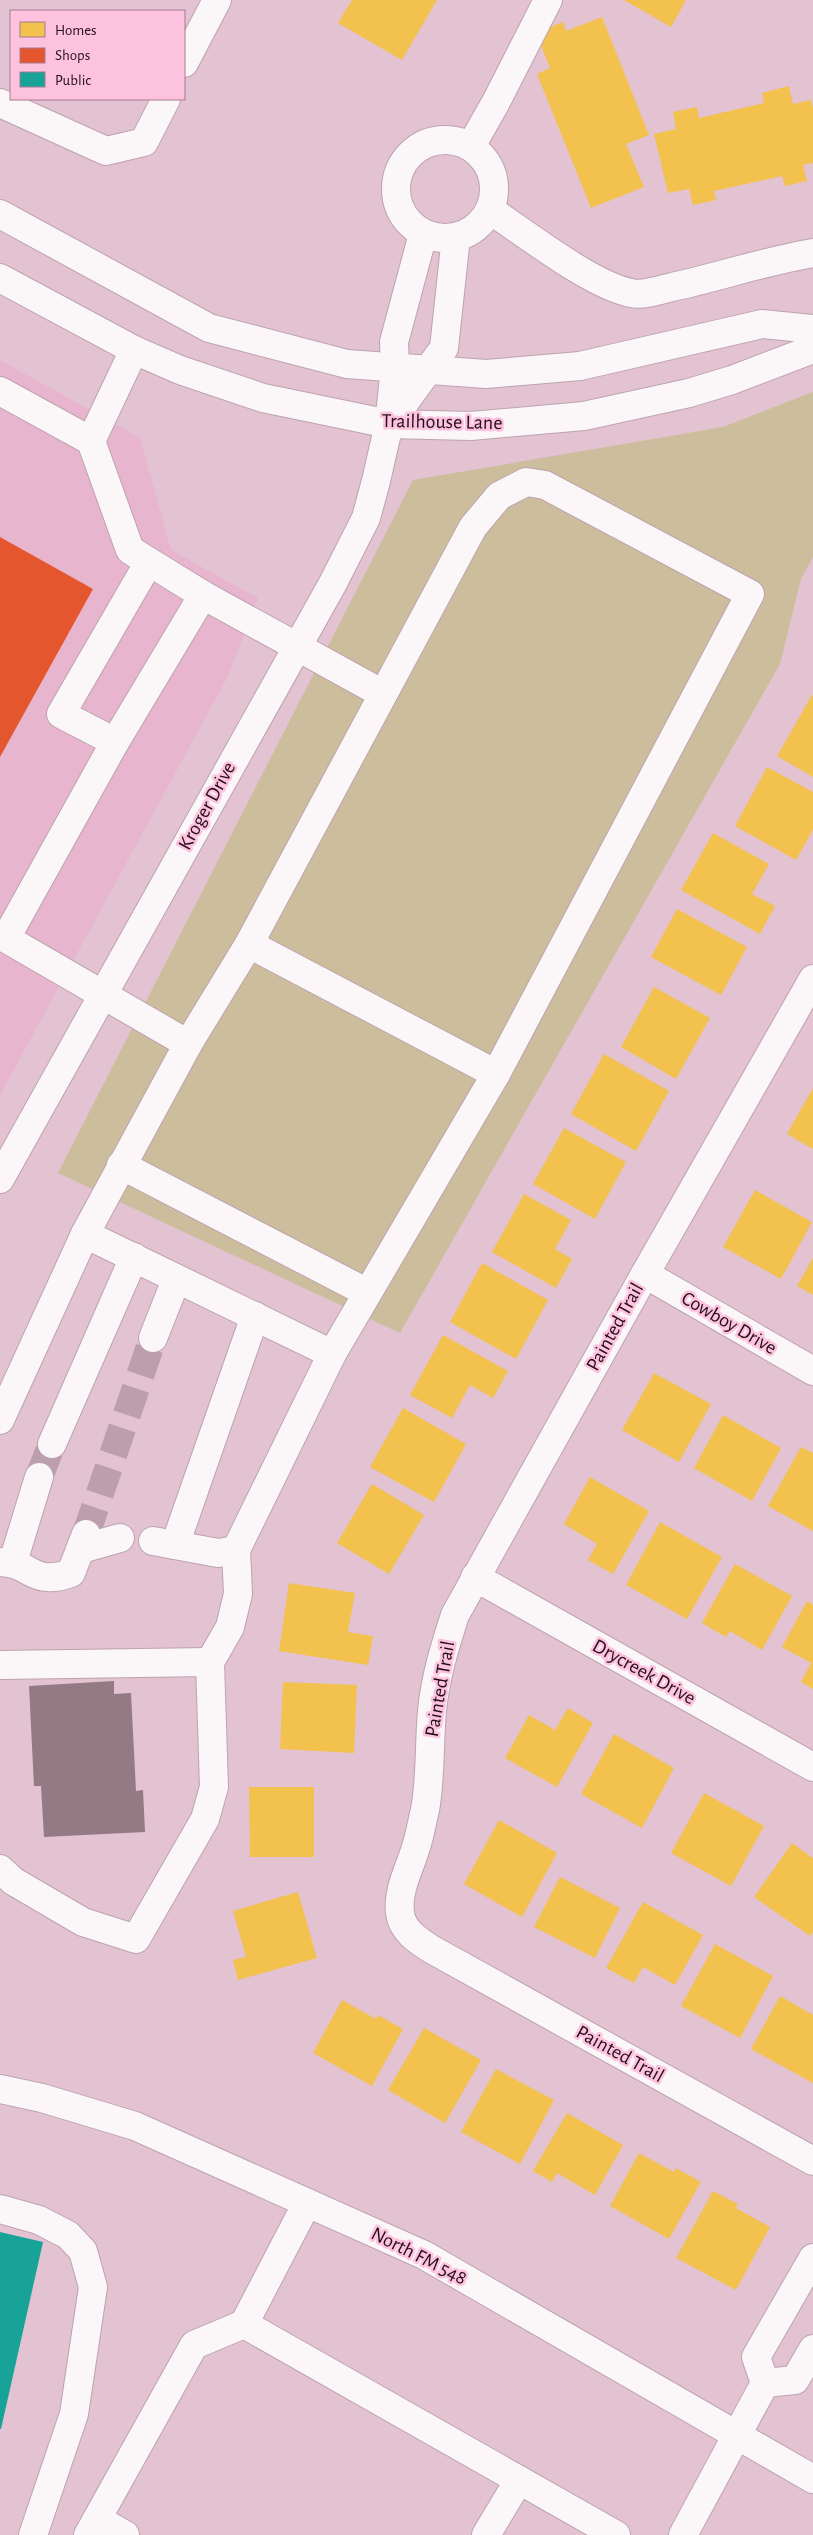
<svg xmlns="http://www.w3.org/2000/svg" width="813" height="2535" viewBox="0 0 813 2535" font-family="'Alegreya Sans',sans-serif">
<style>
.built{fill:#e7b5cd}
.green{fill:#ccbe9c}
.homes{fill:#f2c14e}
.shops{fill:#e4572e}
.public{fill:#17a398}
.building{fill:#937a83}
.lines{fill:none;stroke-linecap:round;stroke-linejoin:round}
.minor-tunnel{stroke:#bd9ead;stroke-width:28;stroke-dasharray:28 14;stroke-linecap:butt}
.minor-casing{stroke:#bda3af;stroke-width:30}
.major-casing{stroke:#bda3af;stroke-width:30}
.minor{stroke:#fbf6f8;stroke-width:28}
.major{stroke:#fbf6f8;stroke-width:28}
.labels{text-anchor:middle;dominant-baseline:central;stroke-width:5;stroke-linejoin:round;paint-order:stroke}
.street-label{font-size:20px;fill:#230f19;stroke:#fdc2de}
</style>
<rect width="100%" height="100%" fill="#e3c2d2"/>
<path class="built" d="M0,360L140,438L171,550L258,598L227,678L0,1095Z"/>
<path class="green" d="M813,392V557L801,579L780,664L400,1333L58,1173L413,480L723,427Z"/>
<g class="homes">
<path d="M352,0H437L402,60L338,23Z"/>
<path d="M624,0H686L671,27Z"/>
<path d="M602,17L649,135L626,144L644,187L591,208L537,74L550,68L536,33L563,22L566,31Z"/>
<path d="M789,86L793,104L811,100L813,107V163L803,165L807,181L785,186L782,176L714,191L716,200L693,205L689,189L668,193L654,134L676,129L673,112L697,107L699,118L764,103L762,93Z"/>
<path d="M812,695L813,696V777L777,756Z"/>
<path d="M767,767L813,792V830L796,860L735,826Z"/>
<path d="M713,833L769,864L752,894L775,906L760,934L681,890Z"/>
<path d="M677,909L747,947L721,995L651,957Z"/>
<path d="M654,987L710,1018L676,1079L621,1047Z"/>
<path d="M604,1054L669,1091L636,1151L571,1114Z"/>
<path d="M813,1088V1149L787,1134Z"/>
<path d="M564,1128L626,1162L595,1219L533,1184Z"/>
<path d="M755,1190L812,1222L781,1279L723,1247Z"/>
<path d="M524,1194L571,1220L555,1249L572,1259L556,1288L492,1252Z"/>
<path d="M813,1258V1295L797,1286Z"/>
<path d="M482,1263L548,1300L516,1359L450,1322Z"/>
<path d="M443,1335L508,1371L493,1398L470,1385L452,1418L410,1395Z"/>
<path d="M654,1373L711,1404L679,1462L622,1430Z"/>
<path d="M403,1408L466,1444L434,1502L370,1467Z"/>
<path d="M723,1415L781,1448L752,1501L694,1468Z"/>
<path d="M801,1447L813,1453V1531L768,1506Z"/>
<path d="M590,1477L649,1511L613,1574L588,1560L597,1544L564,1524Z"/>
<path d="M372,1484L424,1515L389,1574L337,1543Z"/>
<path d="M660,1522L722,1557L687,1619L626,1585Z"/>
<path d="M735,1564L792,1596L762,1650L730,1631L726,1637L702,1623Z"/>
<path d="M289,1583L355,1593L348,1632L373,1636L368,1665L279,1651Z"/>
<path d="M807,1601L813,1605V1689L801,1682L811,1663L782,1647Z"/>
<path d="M283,1682L357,1685L354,1753L280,1749Z"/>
<path d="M568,1708L593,1723L557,1787L505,1758L529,1715L555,1730Z"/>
<path d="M614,1734L674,1768L642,1828L581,1794Z"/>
<path d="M249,1787H314V1857H250Z"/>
<path d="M704,1793L764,1826L731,1886L671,1853Z"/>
<path d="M499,1820L557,1853L522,1917L464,1884Z"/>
<path d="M792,1843L813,1858V1932L810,1936L754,1897Z"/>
<path d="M560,1877L620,1908L595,1958L534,1927Z"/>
<path d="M298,1892L317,1958L238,1980L233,1960L246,1957L233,1911Z"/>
<path d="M643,1902L703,1935L675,1985L643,1967L634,1983L606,1968Z"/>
<path d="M715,1944L773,1976L740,2038L681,2006Z"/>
<path d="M780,1996L813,2015V2083L751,2049Z"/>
<path d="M342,2000L376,2019L378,2015L403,2029L372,2086L313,2053Z"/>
<path d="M424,2028L481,2060L445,2123L388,2090Z"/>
<path d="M496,2069L554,2100L520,2164L461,2132Z"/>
<path d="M567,2113L623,2145L595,2195L557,2173L552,2182L533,2171Z"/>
<path d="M639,2153L674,2172L676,2168L701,2182L669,2239L610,2206Z"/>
<path d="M713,2191L738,2204L736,2208L770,2227L736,2290L676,2258Z"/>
</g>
<path class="shops" d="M0,537L93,589L0,757Z"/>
<path class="public" d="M0,2232L43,2242L1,2429H0Z"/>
<path class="building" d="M114,1681V1694L131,1693L136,1791L143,1790L145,1832L44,1837L41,1786H34L29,1686Z"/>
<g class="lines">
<g class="minor-tunnel">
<path d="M39,1477L52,1444"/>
<path d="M86,1534L153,1338"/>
</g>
<defs>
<g id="minor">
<path d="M184,63L217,0"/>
<path d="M0,103L106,151L144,142L166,99"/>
<circle cx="445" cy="189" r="49"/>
<path d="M471,146L496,102L548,0"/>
<path d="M490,210C525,233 591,285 631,293C643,296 660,290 672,287C719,277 765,261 813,253"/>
<path d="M0,214L209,328L347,364L486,374L580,366L762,324L813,329"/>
<path d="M0,278L134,350L180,370L263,398L389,424L471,426L584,416L689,393L732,380L813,349"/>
<path d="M0,391L91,441L130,550L203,595L383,694"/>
<path d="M389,424L444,348L456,237"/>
<path d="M91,441L134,350"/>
<path d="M115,742L61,714L149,562"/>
<path d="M0,935L188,1044L249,944L496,1074L332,1354"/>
<path d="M6,938L115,742L203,595"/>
<path d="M249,944L473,527L499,496L526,482L545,485L750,594L496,1074"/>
<path d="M813,979L645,1274L455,1615C445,1646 435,1678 432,1711C429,1744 431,1777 425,1810C422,1822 420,1835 416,1847C410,1868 397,1890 400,1913C402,1930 417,1940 431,1949L813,2161"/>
<path d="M121,1165L366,1292"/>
<path d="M0,1179L333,583L366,518L376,481L389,424L395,368L394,342L423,234"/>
<path d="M85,1234L188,1044"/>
<path d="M645,1274L813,1371"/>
<path d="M153,1338L176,1280"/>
<path d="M0,1420L85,1234L332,1354L236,1550L218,1553L153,1541"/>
<path d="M52,1444L134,1257"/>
<path d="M175,1545L255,1316"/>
<path d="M81,1549L120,1538"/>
<path d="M0,1562C32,1563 32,1587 71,1573L86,1534"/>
<path d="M13,1562L39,1477"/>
<path d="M475,1577L813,1767"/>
<path d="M210,1662L230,1627L238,1594L236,1550"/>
<path d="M0,1665L210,1662L214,1787L205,1819L136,1939L83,1922L13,1881L0,1869"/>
<path d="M307,2203L244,2324L616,2535"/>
<path d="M0,2209L39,2220L68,2235L83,2251L93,2287L74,2414L33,2535"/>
<path d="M765,2383L795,2380L813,2349"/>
<path d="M97,2519L125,2535"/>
<path d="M88,2535L194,2345L244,2324"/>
<path d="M486,2535L519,2480"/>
<path d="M683,2535L765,2383L756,2357L813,2258"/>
</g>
<path id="major" d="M0,2089L42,2098L135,2126L424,2255L813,2479"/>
</defs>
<use href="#minor" class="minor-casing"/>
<use href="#major" class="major-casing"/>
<use href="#minor" class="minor"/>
<use href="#major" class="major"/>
</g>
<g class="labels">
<g class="street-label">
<text transform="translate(442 422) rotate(1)">Trailhouse Lane</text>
<text transform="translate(207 806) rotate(-61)">Kroger Drive</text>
<text transform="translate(729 1323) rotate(30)">Cowboy Drive</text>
<text transform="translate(615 1327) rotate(-61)">Painted Trail</text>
<text transform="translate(644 1672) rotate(29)">Drycreek Drive</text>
<text transform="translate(440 1689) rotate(-80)">Painted Trail</text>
<text transform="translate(620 2054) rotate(29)">Painted Trail</text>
<text transform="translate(419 2256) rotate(27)">North FM 548</text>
</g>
</g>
<rect x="10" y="10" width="175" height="90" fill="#fdc2de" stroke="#a67a8f"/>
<rect x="20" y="22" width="25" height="15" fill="#f2c14e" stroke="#a67a8f"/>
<text x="55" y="35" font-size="15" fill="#230f19">Homes</text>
<rect x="20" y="48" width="25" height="15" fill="#e4572e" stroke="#a67a8f"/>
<text x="55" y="60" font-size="15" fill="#230f19">Shops</text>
<rect x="20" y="72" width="25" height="15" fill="#17a398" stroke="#a67a8f"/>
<text x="55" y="85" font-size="15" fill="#230f19">Public</text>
</svg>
